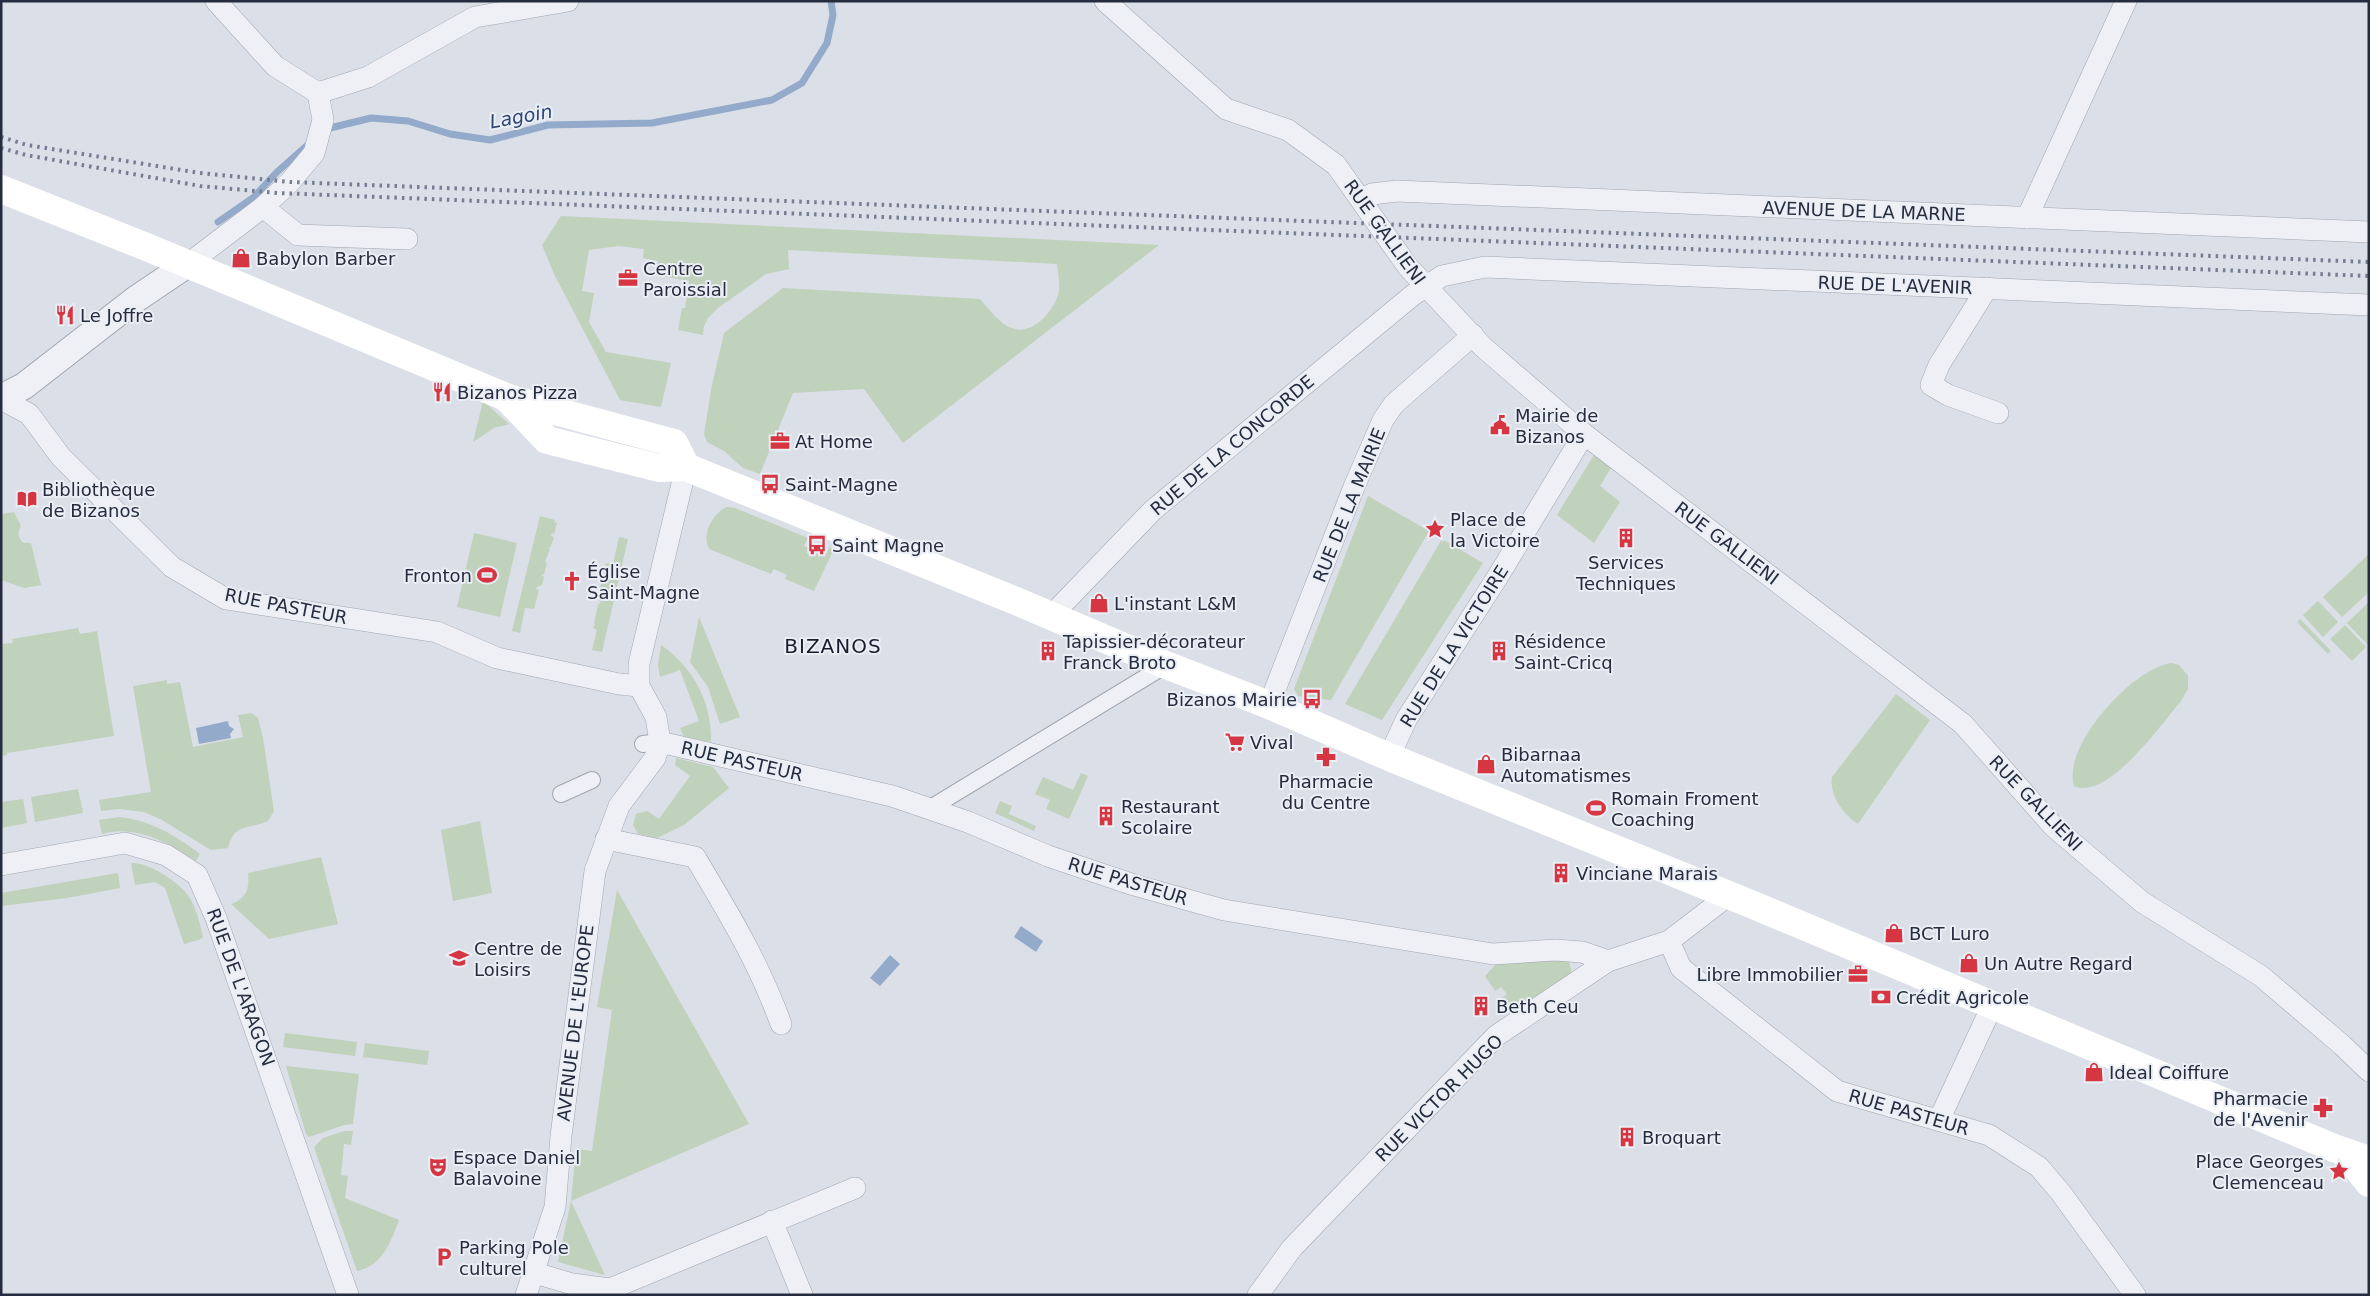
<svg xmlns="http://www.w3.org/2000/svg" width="2370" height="1296" viewBox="0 0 2370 1296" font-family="'DejaVu Sans',sans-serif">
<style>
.green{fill:#c0d1bc}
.water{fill:#93aaca}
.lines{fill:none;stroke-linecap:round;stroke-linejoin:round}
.stream{stroke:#93aaca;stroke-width:7}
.pedestrian-casing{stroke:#a0a6b1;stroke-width:18}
.minor-casing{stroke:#a0a6b1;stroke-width:22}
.tertiary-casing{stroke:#a0a6b1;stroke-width:28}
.pedestrian{stroke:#eef0f5;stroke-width:16}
.minor{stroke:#eef0f5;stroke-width:21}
.tertiary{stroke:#eef0f5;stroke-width:26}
.secondary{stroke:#fff;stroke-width:28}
.rail{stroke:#747d91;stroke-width:4;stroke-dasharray:2.5 5;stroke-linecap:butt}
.labels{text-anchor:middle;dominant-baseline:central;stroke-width:4;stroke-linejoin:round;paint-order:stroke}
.street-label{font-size:18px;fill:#242c3e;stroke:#eaeef5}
.poi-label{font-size:18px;fill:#242c3e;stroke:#eaeef5;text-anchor:start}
.water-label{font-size:19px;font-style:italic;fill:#2c4774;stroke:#eaeef5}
.quarter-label{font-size:20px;letter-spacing:1px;fill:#171d2e;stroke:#eaeef5}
</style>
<rect width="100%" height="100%" fill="#dbdfe7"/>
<g class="green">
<path d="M561,216L1159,245L903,443L864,389L793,393L760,474L743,468L724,451L707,442L704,434L712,385L724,333L783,288L980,299C989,309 1001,326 1015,329C1035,334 1056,308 1059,291C1060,283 1058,272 1057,264L788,250L789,269L766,274L718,308L708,318L704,326L703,335L678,330L682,308H685L689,281L656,275L658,261L643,258L644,249L618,246L589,250L582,291L594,293L589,322L606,352L671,363L661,407L620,400L555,276L542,245Z"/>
<path d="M483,401L509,424L494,428L473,442Z"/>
<path d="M1594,455L1611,468L1600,486L1620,502L1594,543L1557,515Z"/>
<path d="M1368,496L1429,531L1331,700L1298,696L1294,689Z"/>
<path d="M727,507L735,508L808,538L804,546L825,555L830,547L834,549L814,591L785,579L787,575L774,569L771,574L709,549C701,534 713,513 727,507Z"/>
<path d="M14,512L21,526C17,533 18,537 23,543H31L41,585L24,588L1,580V514Z"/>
<path d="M540,516L555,520L554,522L557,523L554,534L552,533L551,536L554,537L551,546L548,549H550L545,562L547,563L544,574L541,575L544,577L542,585L537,587L536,589L539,590L534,609L525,608L520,633L512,631Z"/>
<path d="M474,533L517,543L500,617L457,607Z"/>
<path d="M619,537L628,539L602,652L592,650L597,630L593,628L595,624L594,623L598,605L601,602L597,598L599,590L602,588L600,587L605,574L603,573L606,563L613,564Z"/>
<path d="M1442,539L1483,563L1382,720L1345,704Z"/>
<path d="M2369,554V592L2342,617L2323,597Z"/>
<path d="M2318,601L2338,622L2323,637L2303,615Z"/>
<path d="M2369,602V645H2368L2347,623Z"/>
<path d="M699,617L740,717L720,724L708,687L690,662Z"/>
<path d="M2300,619L2331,651L2328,654L2297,622Z"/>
<path d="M2345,625L2366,647L2352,661L2330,639Z"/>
<path d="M78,628L80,634L97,631L114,736L7,753V755L1,756V644L13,643L12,639Z"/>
<path d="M661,645C693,667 712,702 711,742L684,737L680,728L699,721L680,670L660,677L658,665Z"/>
<path d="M2172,663L2179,665L2188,676V689L2181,701C2162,723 2107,802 2074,786C2062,745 2134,667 2172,663Z"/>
<path d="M167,680V684L180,682L193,747L243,737L238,715L251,713L258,718L263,738L274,811L268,821C248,830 235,822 228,848L211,850L160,819L144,812L119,809L101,811L99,800L151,792L133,686Z"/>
<path d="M1896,694L1930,720L1858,824C1843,815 1829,794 1832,777Z"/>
<path d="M676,758L713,767L729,788L684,825L657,838L638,834L633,825L636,814L647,811L659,819L690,776L675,765Z"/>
<path d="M1081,773L1088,776L1069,819L1046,809L1050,800L1035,794L1043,777L1073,790Z"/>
<path d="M78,789L83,813L35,822L31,797Z"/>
<path d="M23,799L27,823L1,828V802Z"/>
<path d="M1000,801L1012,806L1009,814L1036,826L1034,831L995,813Z"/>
<path d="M119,817C150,820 175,835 200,854L196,861C170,843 134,824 102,834L99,820Z"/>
<path d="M480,821L492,893L453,901L441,830Z"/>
<path d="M321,857L338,924L269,939L231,904C246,899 250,888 248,873Z"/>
<path d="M131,863C148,861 183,884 191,900C197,911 200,924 203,937L201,939L184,944L165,888L155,882L135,885Z"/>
<path d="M118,873L120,888L67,898L1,906V893Z"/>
<path d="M617,890L749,1124L571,1201L605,1275L558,1262L571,1201L576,1149L592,1151L612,1010L597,1007Z"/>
<path d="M1568,957L1572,974L1511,1013L1501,999L1507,994L1501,987L1495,991L1485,976L1498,962Z"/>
<path d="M285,1033L357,1042L355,1056L283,1047Z"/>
<path d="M365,1043L429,1051L427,1065L363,1057Z"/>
<path d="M286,1066L359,1074L353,1124L344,1125L309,1137L306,1134Z"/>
<path d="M344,1131H353L351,1145L344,1144L341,1175L348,1176L345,1198L399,1220C391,1242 382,1266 357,1271L314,1147L323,1138Z"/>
</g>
<g class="water">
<path d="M228,721L229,726L234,729L230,734L231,738L199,744L196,728Z"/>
<path d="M1021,926L1043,941L1036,952L1014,937Z"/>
<path d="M890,955L900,964L880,986L870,978Z"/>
</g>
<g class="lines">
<g class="stream">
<path d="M325,132L330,128L371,118L408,121L450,134L490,140L548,125L652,123L772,100L802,83L827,43L833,15L831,1"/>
<path d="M218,222L254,197L277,172L312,141"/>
</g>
<defs>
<g id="pedestrian">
<path d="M643,744L660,742"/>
<path d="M561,794L592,780"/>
<path d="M929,809L1166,665"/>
</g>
<g id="minor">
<path d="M216,1L275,66L318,93"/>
<path d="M1105,1L1226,109L1288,130L1336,165L1408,267L1483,347L1584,434L1963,724L2054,827L2142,902L2261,976L2342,1045L2369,1071"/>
<path d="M318,93L368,77L475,17L568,1"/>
<path d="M1361,199L1372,194L1397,191L2369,232"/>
<path d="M263,207L298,235L407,239"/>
<path d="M2027,218L2126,1"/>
<path d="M188,264L263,207L290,182L314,153L323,120L318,93"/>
<path d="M1987,288L1939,365L1931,385L1948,395L1998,413"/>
<path d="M1,399L29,414L61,457L172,567L226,599L437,632L497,658L619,684L639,686"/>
<path d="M1051,616L1153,510L1413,295L1442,276L1485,267L2369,305"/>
<path d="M1269,705L1354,487L1383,420L1394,404L1473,335"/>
<path d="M660,742L892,796L968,822L1048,856L1134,885L1224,910L1493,954L1555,950L1582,952L1608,961"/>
<path d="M1389,757L1406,720L1500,573L1584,434"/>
<path d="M606,839L695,857C728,912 759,963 781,1024"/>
<path d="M1,865L125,843L166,855L197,875L216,918L348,1295"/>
<path d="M1669,941L1681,968L1837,1091L1989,1135L2039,1167L2061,1193L2135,1295"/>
<path d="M1939,1120L1992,1006"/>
<path d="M772,1221L802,1295"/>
<path d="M535,1273L572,1284L610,1289L855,1188"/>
<path d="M526,1295L555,1207L561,1136L595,871L619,806L655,758L660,742L656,717L639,686V664L686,467"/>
<path d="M1258,1295L1292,1248L1496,1036L1608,961L1669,941L1729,895"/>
</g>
<path id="tertiary" d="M1,398L24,386L136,299L188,264"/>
</defs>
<use href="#pedestrian" class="pedestrian-casing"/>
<use href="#minor" class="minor-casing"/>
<use href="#tertiary" class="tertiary-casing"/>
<use href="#pedestrian" class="pedestrian"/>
<use href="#minor" class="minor"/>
<use href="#tertiary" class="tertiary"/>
<g class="secondary">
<path d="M1,189L149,248L506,397L547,440L659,468L686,467L1016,601L1166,665L1269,705L1389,757L1746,902L2334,1148L2369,1160"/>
<path d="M507,398L674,443L686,467"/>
<path d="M2344,1152L2369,1183"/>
</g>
<g class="rail">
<path d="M1,137L27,145L200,173L290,182L2369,262"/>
<path d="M1,148L26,155L200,186L278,193L2369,276"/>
</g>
</g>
<defs>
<symbol id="shop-bare" viewBox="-9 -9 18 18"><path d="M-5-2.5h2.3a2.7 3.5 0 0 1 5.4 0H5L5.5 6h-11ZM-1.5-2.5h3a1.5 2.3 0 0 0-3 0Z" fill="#d63642" stroke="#eaeef5" stroke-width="2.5" paint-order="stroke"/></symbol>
<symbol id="office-bare" viewBox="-9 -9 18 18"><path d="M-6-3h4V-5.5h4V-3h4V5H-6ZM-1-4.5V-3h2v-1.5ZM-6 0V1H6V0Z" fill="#d63642" stroke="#eaeef5" stroke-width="2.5" paint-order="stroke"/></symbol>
<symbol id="restaurant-bare" viewBox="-9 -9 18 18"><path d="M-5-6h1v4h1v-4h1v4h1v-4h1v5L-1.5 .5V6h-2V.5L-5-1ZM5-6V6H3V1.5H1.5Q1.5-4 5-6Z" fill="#d63642" stroke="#eaeef5" stroke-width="2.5" paint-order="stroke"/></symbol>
<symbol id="civic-bare" viewBox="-9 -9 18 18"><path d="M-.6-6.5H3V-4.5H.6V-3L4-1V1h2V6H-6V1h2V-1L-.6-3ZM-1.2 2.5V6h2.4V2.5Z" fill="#d63642" stroke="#eaeef5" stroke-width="2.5" paint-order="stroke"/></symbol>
<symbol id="bus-bare" viewBox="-9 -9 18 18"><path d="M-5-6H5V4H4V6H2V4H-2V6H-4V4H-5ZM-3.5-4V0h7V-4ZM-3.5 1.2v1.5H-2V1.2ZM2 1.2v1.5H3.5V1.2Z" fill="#d63642" stroke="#eaeef5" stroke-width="2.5" paint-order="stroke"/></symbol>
<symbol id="library-bare" viewBox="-9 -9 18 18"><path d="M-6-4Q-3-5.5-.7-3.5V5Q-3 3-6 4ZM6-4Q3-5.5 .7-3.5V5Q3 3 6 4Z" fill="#d63642" stroke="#eaeef5" stroke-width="2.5" paint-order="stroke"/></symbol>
<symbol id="sight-bare" viewBox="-9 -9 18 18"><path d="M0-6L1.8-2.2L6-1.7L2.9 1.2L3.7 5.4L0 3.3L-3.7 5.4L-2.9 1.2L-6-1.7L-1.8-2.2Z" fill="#d63642" stroke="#eaeef5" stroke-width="2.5" paint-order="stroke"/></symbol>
<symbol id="building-bare" viewBox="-9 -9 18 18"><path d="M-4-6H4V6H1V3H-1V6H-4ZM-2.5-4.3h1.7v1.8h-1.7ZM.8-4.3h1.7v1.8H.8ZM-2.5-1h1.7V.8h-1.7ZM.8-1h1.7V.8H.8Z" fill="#d63642" stroke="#eaeef5" stroke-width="2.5" paint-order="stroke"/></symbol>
<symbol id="stadium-bare" viewBox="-9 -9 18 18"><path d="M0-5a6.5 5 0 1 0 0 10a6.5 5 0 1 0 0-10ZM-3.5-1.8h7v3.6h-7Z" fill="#d63642" stroke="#eaeef5" stroke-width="2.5" paint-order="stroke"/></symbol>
<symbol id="church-bare" viewBox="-9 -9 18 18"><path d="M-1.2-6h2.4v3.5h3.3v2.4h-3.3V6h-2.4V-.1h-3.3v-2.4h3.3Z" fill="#d63642" stroke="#eaeef5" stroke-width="2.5" paint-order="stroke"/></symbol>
<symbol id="supermarket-bare" viewBox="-9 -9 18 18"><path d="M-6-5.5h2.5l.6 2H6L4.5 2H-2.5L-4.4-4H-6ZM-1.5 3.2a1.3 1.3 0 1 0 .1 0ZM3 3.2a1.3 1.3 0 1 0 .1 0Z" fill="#d63642" stroke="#eaeef5" stroke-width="2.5" paint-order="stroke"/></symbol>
<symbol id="pharmacy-bare" viewBox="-9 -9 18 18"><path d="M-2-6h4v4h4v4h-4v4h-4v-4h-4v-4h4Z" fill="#d63642" stroke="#eaeef5" stroke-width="2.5" paint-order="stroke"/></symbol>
<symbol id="school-bare" viewBox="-9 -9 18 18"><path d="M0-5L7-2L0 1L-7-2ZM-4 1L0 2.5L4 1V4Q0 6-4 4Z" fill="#d63642" stroke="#eaeef5" stroke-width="2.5" paint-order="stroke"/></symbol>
<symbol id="bank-bare" viewBox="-9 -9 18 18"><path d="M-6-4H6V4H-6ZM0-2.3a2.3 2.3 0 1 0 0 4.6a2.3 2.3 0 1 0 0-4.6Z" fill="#d63642" stroke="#eaeef5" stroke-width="2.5" paint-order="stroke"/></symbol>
<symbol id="theatre-bare" viewBox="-9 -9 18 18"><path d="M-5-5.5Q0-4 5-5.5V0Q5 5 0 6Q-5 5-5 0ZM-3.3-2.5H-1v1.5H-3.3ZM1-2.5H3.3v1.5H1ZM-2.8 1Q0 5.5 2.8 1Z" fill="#d63642" stroke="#eaeef5" stroke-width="2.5" paint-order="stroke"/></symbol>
<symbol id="parking-bare" viewBox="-9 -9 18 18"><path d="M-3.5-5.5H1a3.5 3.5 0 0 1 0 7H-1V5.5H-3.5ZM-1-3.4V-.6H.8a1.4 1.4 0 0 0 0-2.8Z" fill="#d63642" stroke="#eaeef5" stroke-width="2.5" paint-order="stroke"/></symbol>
</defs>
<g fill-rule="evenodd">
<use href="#shop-bare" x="227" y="244" width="28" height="28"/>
<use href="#office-bare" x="614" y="264" width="28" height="28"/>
<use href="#restaurant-bare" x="51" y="301" width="28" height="28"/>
<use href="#restaurant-bare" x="428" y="378" width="28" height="28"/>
<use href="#civic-bare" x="1486" y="411" width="28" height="28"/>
<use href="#office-bare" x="766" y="427" width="28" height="28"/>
<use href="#bus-bare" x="756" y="470" width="28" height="28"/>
<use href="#library-bare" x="13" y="485" width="28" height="28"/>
<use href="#sight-bare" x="1421" y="515" width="28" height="28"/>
<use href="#building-bare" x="1612" y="524" width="28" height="28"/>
<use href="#bus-bare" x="803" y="531" width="28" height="28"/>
<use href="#stadium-bare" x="473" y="561" width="28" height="28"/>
<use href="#church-bare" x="558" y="567" width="28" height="28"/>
<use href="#shop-bare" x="1085" y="589" width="28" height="28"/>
<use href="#building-bare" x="1034" y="637" width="28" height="28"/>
<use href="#building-bare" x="1485" y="637" width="28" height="28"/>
<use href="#bus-bare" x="1298" y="685" width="28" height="28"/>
<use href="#supermarket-bare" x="1221" y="728" width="28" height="28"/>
<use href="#pharmacy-bare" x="1312" y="743" width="28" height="28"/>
<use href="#shop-bare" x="1472" y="750" width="28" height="28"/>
<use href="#stadium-bare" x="1582" y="794" width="28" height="28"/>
<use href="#building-bare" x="1092" y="802" width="28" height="28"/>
<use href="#building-bare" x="1547" y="859" width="28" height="28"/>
<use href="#shop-bare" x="1880" y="919" width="28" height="28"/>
<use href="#school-bare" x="445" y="944" width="28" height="28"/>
<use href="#shop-bare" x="1955" y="949" width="28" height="28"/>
<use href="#office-bare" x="1844" y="960" width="28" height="28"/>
<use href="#bank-bare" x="1867" y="983" width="28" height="28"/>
<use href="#building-bare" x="1467" y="992" width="28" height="28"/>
<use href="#shop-bare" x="2080" y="1058" width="28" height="28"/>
<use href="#pharmacy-bare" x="2309" y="1094" width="28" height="28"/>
<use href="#building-bare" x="1613" y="1123" width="28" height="28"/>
<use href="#theatre-bare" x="424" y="1153" width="28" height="28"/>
<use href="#sight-bare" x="2325" y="1157" width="28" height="28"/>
<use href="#parking-bare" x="430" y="1243" width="28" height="28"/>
</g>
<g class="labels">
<g class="street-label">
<text transform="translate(1864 211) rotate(2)">AVENUE DE LA MARNE</text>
<text transform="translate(1385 232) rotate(54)">RUE GALLIENI</text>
<text transform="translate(1895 285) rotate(2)">RUE DE L'AVENIR</text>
<text transform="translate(1232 445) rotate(-40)">RUE DE LA CONCORDE</text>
<text transform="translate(1349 505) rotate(-68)">RUE DE LA MAIRIE</text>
<text transform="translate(1727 543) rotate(37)">RUE GALLIENI</text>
<text transform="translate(286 606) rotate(11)">RUE PASTEUR</text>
<text transform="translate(1454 646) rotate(-58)">RUE DE LA VICTOIRE</text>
<text transform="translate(742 761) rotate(13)">RUE PASTEUR</text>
<text transform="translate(2036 803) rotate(46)">RUE GALLIENI</text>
<text transform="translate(1128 881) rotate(17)">RUE PASTEUR</text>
<text transform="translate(241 987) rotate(70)">RUE DE L'ARAGON</text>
<text transform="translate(575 1023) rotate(-83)">AVENUE DE L'EUROPE</text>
<text transform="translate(1439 1098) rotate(-45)">RUE VICTOR HUGO</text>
<text transform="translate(1909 1112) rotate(16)">RUE PASTEUR</text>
</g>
<g class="poi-label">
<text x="256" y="258">Babylon Barber</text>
<text x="643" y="268">Centre<tspan x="643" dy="21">Paroissial</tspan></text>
<text x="80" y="315">Le Joffre</text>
<text x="457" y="392">Bizanos Pizza</text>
<text x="1515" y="415">Mairie de<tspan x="1515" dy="21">Bizanos</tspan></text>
<text x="795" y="441">At Home</text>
<text x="785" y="484">Saint-Magne</text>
<text x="42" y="489">Bibliothèque<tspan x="42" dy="21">de Bizanos</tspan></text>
<text x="1450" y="519">Place de<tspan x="1450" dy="21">la Victoire</tspan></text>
<text x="832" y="545">Saint Magne</text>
<text x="1626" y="562" text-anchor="middle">Services<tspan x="1626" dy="21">Techniques</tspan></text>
<text x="587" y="571">Église<tspan x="587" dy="21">Saint-Magne</tspan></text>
<text x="472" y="575" text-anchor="end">Fronton</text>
<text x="1114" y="603">L'instant L&amp;M</text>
<text x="1063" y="641">Tapissier-décorateur<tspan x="1063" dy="21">Franck Broto</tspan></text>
<text x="1514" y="641">Résidence<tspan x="1514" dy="21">Saint-Cricq</tspan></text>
<text x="1297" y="699" text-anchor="end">Bizanos Mairie</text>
<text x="1250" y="742">Vival</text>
<text x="1501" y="754">Bibarnaa<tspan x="1501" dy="21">Automatismes</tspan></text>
<text x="1326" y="781" text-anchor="middle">Pharmacie<tspan x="1326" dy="21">du Centre</tspan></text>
<text x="1611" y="798">Romain Froment<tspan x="1611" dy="21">Coaching</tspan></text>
<text x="1121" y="806">Restaurant<tspan x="1121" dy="21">Scolaire</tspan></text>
<text x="1576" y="873">Vinciane Marais</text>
<text x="1909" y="933">BCT Luro</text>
<text x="474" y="948">Centre de<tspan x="474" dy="21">Loisirs</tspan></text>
<text x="1984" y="963">Un Autre Regard</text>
<text x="1843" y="974" text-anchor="end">Libre Immobilier</text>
<text x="1896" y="997">Crédit Agricole</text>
<text x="1496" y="1006">Beth Ceu</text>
<text x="2109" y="1072">Ideal Coiffure</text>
<text x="2308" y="1098" text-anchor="end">Pharmacie<tspan x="2308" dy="21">de l'Avenir</tspan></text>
<text x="1642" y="1137">Broquart</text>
<text x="453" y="1157">Espace Daniel<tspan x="453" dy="21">Balavoine</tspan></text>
<text x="2324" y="1161" text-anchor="end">Place Georges<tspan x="2324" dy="21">Clemenceau</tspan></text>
<text x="459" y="1247">Parking Pole<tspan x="459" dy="21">culturel</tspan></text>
</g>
<g class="water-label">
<text transform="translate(521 116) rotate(-10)">Lagoin</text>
</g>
<g class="quarter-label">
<text x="833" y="646">BIZANOS</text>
</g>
</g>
<rect width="2370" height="1296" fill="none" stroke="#242c3e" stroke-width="5"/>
</svg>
